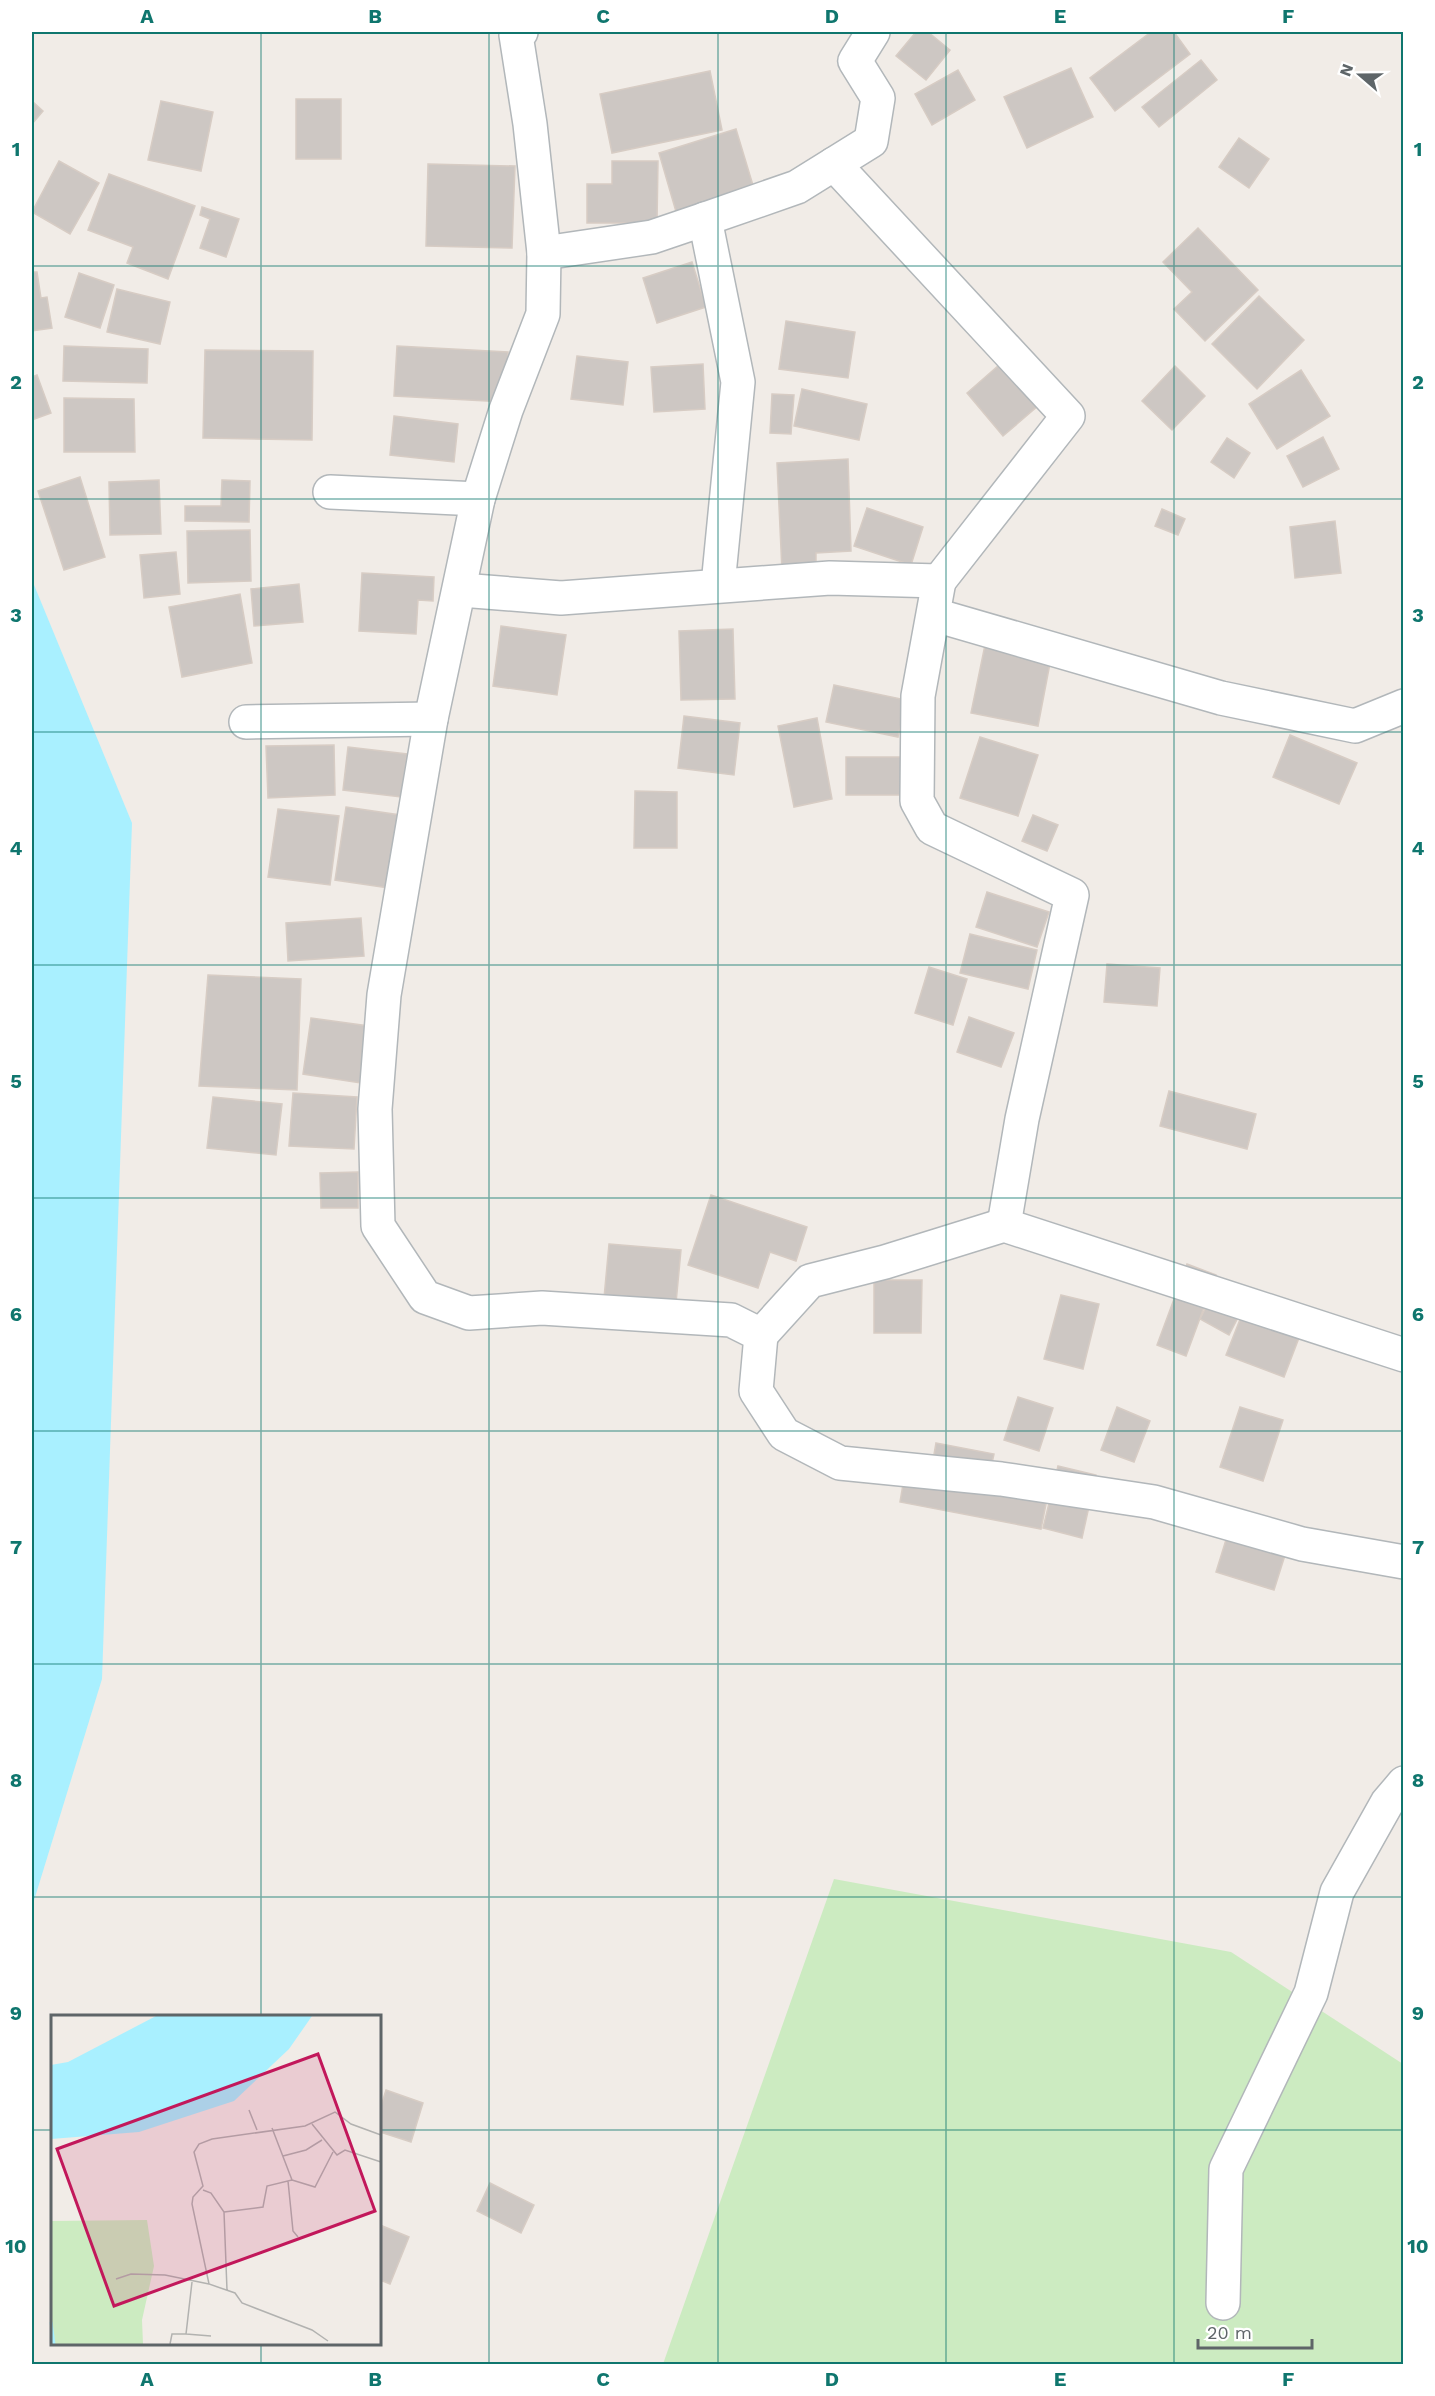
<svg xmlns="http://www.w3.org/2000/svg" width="1435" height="2396" viewBox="0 0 1435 2396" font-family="'Work Sans',sans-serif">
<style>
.green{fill:#ccebc1}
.water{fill:#a9f0ff}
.building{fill:#cdc7c3;stroke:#d7ccc4;stroke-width:1.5}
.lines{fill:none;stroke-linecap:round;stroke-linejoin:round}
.minor-casing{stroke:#b2b7ba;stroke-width:36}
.minor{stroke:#fff;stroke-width:33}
.grid{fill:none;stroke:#0f766e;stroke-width:1.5;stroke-opacity:0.55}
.inset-river{fill:none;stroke:#a9f0ff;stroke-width:3}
.inset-road{fill:none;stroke:#b2b2b0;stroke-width:1.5}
.view{fill:#c2185b;fill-opacity:0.15;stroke:#c2185b;stroke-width:3}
.inset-edge{fill:none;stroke:#5e6568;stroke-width:3}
.neatline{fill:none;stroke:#0f766e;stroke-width:2}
.grid-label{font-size:20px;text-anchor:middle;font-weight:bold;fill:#0f766e}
</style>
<rect width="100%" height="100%" fill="#f1ece7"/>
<path class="green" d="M834,1879L1231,1952L1403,2064V2364H663Z"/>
<path class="water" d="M32,580L132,823L102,1679L32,1907Z"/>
<g class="building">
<path d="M916,32H928L950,50L926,80L896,56Z"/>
<path d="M1151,32H1174L1190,54L1115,111L1090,78Z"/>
<path d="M1201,60L1217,80L1159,127L1142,107Z"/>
<path d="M1071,68L1093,117L1027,148L1004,97Z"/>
<path d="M958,70L975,100L932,125L915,94Z"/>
<path d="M710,71L722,130L612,153L600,94Z"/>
<rect x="296" y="99" width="45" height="60"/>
<path d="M32,101L43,111L32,124Z"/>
<path d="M161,101L213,112L201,171L148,160Z"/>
<path d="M736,129L755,192L677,215L659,153Z"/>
<path d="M1239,138L1269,159L1249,188L1219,167Z"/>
<path d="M59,161L99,183L70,234L32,212Z"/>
<path d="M612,161H658L657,223H587V184H612Z"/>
<path d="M428,164L515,166L512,248L426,246Z"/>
<path d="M109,174L195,206L168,279L127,263L133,247L88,230Z"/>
<path d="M202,207L239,219L226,257L200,248L210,219L200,215Z"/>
<path d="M1198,228L1258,290L1205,341L1174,309L1192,292L1163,262Z"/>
<path d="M692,262L706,307L657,323L643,278Z"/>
<path d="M32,272H37L41,298L47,297L52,328L32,331Z"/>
<path d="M79,273L114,285L100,328L65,317Z"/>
<path d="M117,289L170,302L160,344L107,332Z"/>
<path d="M1259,296L1304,340L1257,389L1212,344Z"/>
<path d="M786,321L855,332L848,378L779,369Z"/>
<path d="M64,346L148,349L147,383L63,381Z"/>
<path d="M397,346L508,352L505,402L394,396Z"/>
<path d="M205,350L313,351L312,440L203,438Z"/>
<path d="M1015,351L1052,394L1003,436L967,393Z"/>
<path d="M577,356L628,362L623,405L571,399Z"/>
<path d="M703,364L705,409L654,412L651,367Z"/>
<path d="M1175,366L1205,396L1172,430L1142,401Z"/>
<path d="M1301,370L1330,416L1277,449L1249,404Z"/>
<path d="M37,375L51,413L32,420V377Z"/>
<path d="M802,389L867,404L859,440L794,426Z"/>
<path d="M772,394L794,395L791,434L770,433Z"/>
<path d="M64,398L134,399L135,452H64Z"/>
<path d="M394,416L458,424L454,462L390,455Z"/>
<path d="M1323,437L1339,469L1303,487L1287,456Z"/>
<path d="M1227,438L1250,453L1234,478L1211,462Z"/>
<path d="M848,459L851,551L816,553V570L782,571L777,463Z"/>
<path d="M80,477L105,557L64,570L38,491Z"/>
<path d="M159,480L161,534L110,535L109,482Z"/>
<path d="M222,480L250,481L249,522L185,521V506H221Z"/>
<path d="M867,508L923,527L911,565L854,546Z"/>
<path d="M1162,509L1185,519L1178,535L1155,526Z"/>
<path d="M1335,521L1341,573L1295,578L1290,527Z"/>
<path d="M250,530L251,581L188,583L187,531Z"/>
<path d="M176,552L180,594L144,598L140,555Z"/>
<path d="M362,573L434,577L433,601L418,600L416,634L359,631Z"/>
<path d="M299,584L303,622L254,626L251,589Z"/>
<path d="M240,594L252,663L182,677L169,607Z"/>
<path d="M501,626L566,635L557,695L493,686Z"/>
<path d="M733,629L735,699L681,700L679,631Z"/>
<path d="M985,645L1051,658L1038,726L971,713Z"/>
<path d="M834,685L906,700L898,737L826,722Z"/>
<path d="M684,716L740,723L734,775L678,768Z"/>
<path d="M817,718L832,799L794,807L778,726Z"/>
<path d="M1290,735L1357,763L1339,804L1273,777Z"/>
<path d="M980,737L1038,755L1018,816L960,798Z"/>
<path d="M334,745L335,795L268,798L266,746Z"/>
<path d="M348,747L407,754L401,797L343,790Z"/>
<rect x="846" y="757" width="62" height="38"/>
<path d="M635,791L677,792V848H634Z"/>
<path d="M346,807L407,816L395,889L335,880Z"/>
<path d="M278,809L339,816L330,885L268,877Z"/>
<path d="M1033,815L1058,825L1047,851L1022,841Z"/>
<path d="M987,892L1049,912L1037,947L976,927Z"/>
<path d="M361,918L364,956L288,961L286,923Z"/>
<path d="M970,934L1037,950L1028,989L960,973Z"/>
<path d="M1107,964L1160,968L1157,1006L1104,1002Z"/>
<path d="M929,967L967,979L953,1025L915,1013Z"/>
<path d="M208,975L301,979L297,1090L199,1086Z"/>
<path d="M969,1017L1014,1033L1001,1067L957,1052Z"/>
<path d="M311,1018L376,1027L367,1084L303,1074Z"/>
<path d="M1169,1091L1256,1114L1247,1149L1160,1126Z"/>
<path d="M293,1093L357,1097L354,1149L289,1146Z"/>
<path d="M213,1097L282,1104L276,1155L207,1148Z"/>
<path d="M358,1172V1208H321L320,1173Z"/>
<path d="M711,1195L807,1227L796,1261L770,1252L758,1288L688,1265Z"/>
<path d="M609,1244L681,1250L676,1303L604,1298Z"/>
<path d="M1187,1264L1216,1275L1186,1356L1157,1345Z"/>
<path d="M874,1280H922L921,1333H874Z"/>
<path d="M1219,1282L1248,1298L1229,1335L1200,1319Z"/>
<path d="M1250,1294L1307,1317L1284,1377L1226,1355Z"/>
<path d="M1061,1295L1099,1304L1083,1369L1044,1359Z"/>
<path d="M1018,1397L1053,1408L1039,1451L1004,1440Z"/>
<path d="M1117,1407L1150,1421L1134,1462L1101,1450Z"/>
<path d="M1240,1407L1283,1420L1263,1481L1220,1467Z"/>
<path d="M936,1443L994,1454L990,1472L1050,1484L1041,1529L900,1502L907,1461L932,1466Z"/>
<path d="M1058,1466L1096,1475L1082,1538L1043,1528Z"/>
<path d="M1234,1514L1292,1533L1274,1590L1216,1572Z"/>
<path d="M386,2090L423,2103L411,2142L380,2132V2109Z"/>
<path d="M490,2183L534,2205L521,2233L477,2211Z"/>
<path d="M380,2225L409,2237L390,2284L380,2280Z"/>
</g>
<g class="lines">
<defs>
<g id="minor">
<path d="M521,32L516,35L530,124L544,253L543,314L506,410L478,499L431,719L384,995L375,1109L378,1226L425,1297L469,1313L542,1308L731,1320L761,1335L756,1391L784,1434L840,1463L1001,1479L1154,1502L1302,1544L1404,1562"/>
<path d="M834,164L1068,416L939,581"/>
<path d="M705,219L738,382L718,585"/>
<path d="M544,253L652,237L705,219L797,187L871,141L878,98L855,61L873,32"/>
<path d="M330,492L478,499"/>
<path d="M461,590L561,598L830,578L939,581L918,696L917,801L932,828L1072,895L1022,1119L1004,1225"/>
<path d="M935,615L1221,698L1355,726L1404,706"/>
<path d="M246,722L431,719"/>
<path d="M761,1335L810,1281L885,1262L1004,1225L1404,1355"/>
<path d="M1223,2303L1226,2169L1311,1993L1337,1892L1387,1803L1404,1783"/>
</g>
</defs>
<use href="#minor" class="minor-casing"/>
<use href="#minor" class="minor"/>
</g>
<path class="grid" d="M261,32V2016M489,32V2364M718,32V2364M946,32V2364M1174,32V2364M32,266H1404M32,499H1404M32,732H1404M32,965H1404M32,1198H1404M32,1431H1404M32,1664H1404M32,1897H1404M32,2130H52M380,2130H1404M261,2344V2364"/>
<g transform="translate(51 2015)">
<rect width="330" height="330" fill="#f1ece7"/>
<path d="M96,205L103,251L91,305L92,329H0V206Z" fill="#ccebc1"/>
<path d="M105,1H261L238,34L183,86L88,117L0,124V50L17,47Z" fill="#a9f0ff"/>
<path class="inset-river" d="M0,307L3,329"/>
<path class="inset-road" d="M198,95L206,115M261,109L286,140L294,135L330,147M232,141L255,135L271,125M241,165L264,172L282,137M237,166L242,216L247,222M152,175L160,178L173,197L176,275M173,197L212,192L216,171L241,165L221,113M65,264L80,259L114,260L158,269M135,319L160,321M277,326L261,315L191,288L184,278L158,269L141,189L142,182L152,171L143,137L148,129L161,124L254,111L284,97L300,109L330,120M119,329L121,319H135L141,267"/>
<path class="view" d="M267,39L324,196L63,291L6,134Z"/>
<rect width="330" height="330" class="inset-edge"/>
</g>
<rect width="1435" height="2396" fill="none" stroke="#ffffff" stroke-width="66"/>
<g transform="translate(1360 75) rotate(290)" stroke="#ffffff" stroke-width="4.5" paint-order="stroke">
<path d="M0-4.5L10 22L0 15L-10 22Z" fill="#5e6568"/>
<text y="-9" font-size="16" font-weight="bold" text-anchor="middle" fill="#5e6568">N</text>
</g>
<path d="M1198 2339v9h114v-9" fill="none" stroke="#5e6568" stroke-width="3"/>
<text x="1207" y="2339" font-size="18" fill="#5e6568" stroke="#ffffff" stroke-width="4.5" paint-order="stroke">20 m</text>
<rect x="33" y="33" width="1369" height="2330" class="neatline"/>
<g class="grid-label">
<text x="147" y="23">A</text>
<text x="375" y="23">B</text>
<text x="603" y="23">C</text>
<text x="832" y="23">D</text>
<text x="1060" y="23">E</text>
<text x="1288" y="23">F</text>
<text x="16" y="156">1</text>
<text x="1418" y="156">1</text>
<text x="16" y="389">2</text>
<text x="1418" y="389">2</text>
<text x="16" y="622">3</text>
<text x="1418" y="622">3</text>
<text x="16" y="855">4</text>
<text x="1418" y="855">4</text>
<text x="16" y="1088">5</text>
<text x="1418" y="1088">5</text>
<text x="16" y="1321">6</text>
<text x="1418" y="1321">6</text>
<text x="16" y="1554">7</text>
<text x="1418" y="1554">7</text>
<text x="16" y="1787">8</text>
<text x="1418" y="1787">8</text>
<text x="16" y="2020">9</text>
<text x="1418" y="2020">9</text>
<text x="16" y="2253">10</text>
<text x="1418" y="2253">10</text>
<text x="147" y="2386">A</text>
<text x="375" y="2386">B</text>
<text x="603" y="2386">C</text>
<text x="832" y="2386">D</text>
<text x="1060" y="2386">E</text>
<text x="1288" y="2386">F</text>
</g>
</svg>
